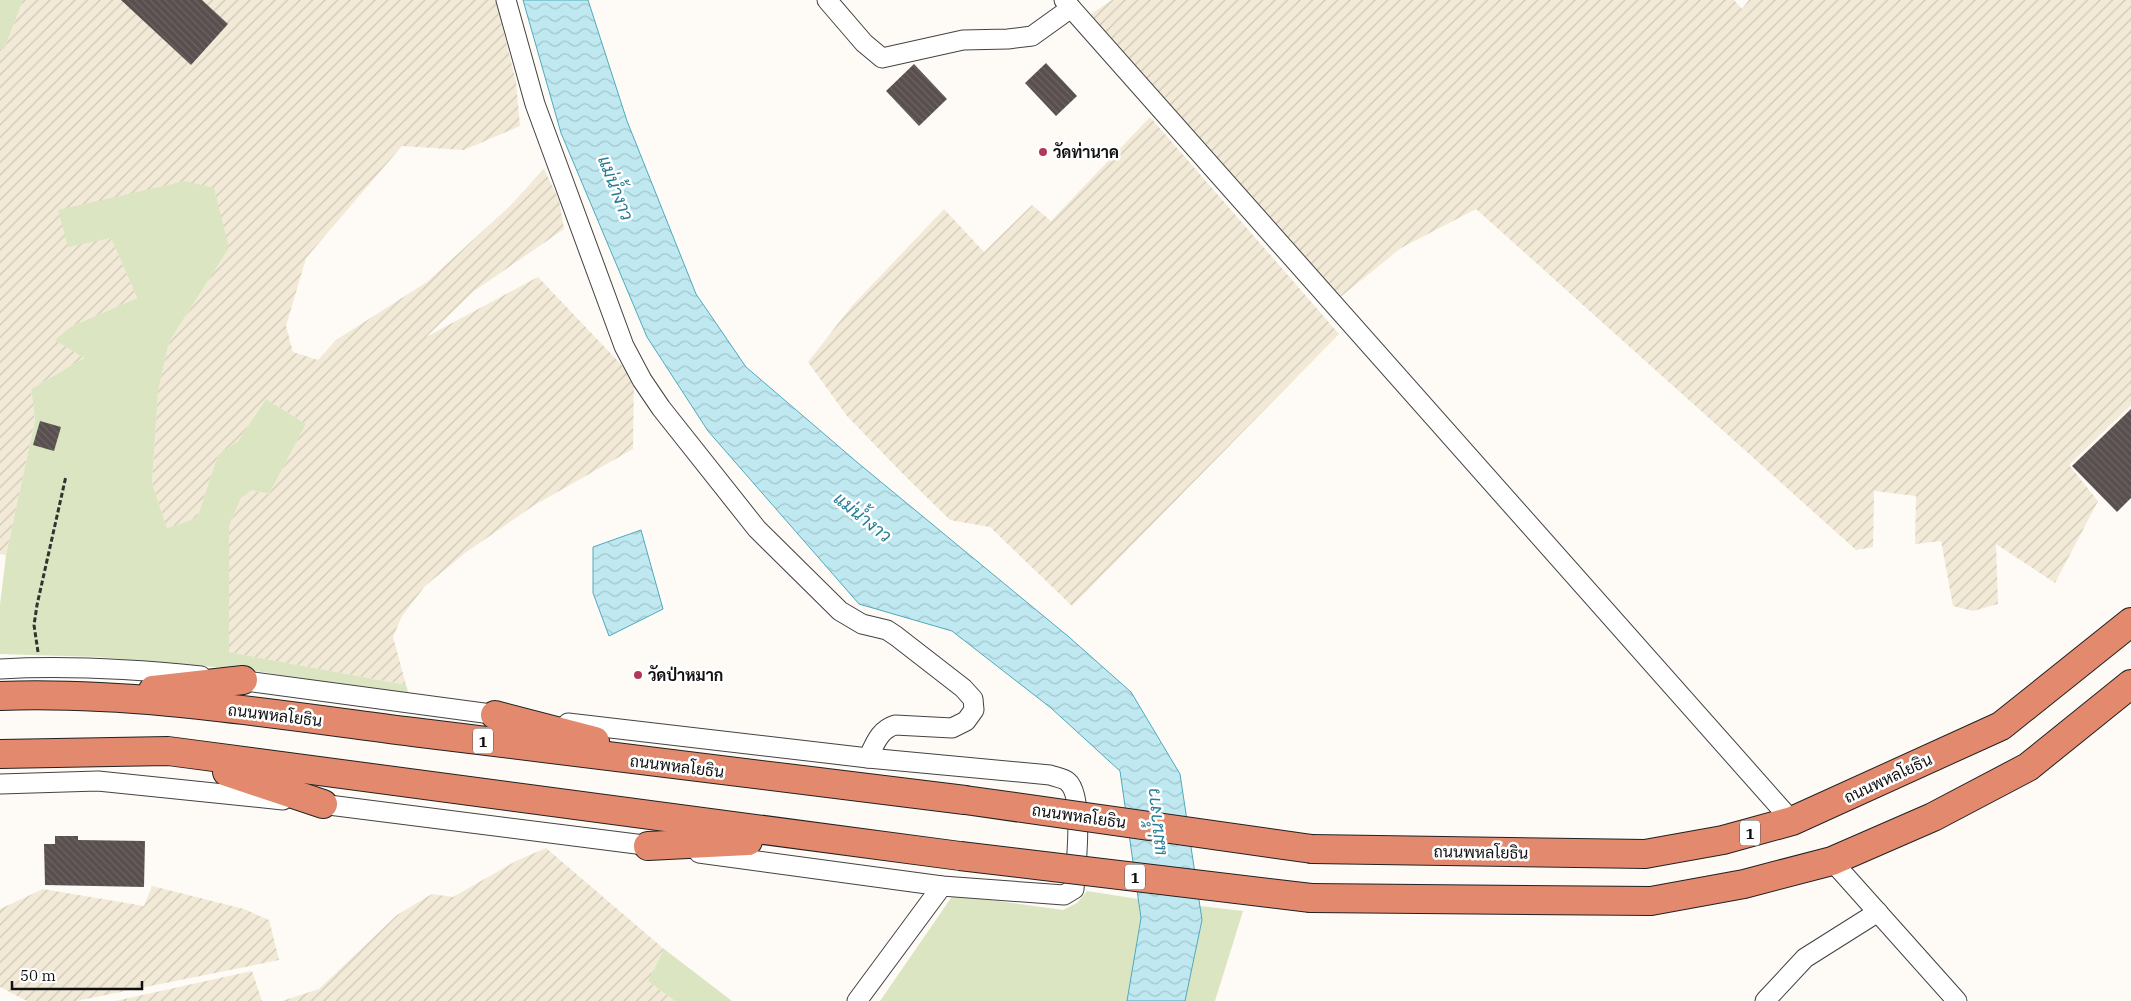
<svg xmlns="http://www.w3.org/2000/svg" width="2131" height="1001" viewBox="0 0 2131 1001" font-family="'IBM Plex Serif',Sarabun,serif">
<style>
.farmland{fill:url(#farmland-furrows)}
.grass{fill:#dce5c1}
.water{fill:url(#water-waves);stroke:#4eaabe}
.building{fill:url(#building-back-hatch)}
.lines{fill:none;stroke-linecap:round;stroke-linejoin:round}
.street-casing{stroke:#434343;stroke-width:21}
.highway-casing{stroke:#212121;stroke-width:30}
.path{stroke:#323232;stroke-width:3;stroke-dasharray:5 2.5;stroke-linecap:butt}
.street{stroke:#fff;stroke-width:19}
.highway{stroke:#e3896d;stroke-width:28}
.highway-bridge-casing{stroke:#212121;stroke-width:30;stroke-linecap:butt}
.highway-bridge{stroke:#e3896d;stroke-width:28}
.poi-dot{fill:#b13858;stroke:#fff;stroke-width:2}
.labels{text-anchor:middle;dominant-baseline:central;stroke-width:5;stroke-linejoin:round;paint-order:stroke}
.shield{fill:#fff;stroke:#585858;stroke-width:1}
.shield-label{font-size:15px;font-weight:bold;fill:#101010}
.poi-label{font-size:16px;font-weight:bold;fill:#101010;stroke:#fff;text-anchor:start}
.street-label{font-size:16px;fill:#101010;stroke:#fff}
.water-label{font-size:18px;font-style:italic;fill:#277d94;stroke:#fff}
</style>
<defs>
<pattern id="farmland-furrows" width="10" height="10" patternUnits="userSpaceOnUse" patternTransform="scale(1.25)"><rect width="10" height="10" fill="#f2ead7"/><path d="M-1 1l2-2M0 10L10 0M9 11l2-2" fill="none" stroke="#cec8b8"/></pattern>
<pattern id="water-waves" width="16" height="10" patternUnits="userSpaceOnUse" patternTransform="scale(1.25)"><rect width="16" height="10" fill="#bfe8f0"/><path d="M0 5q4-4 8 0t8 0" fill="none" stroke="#a3c6cd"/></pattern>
<pattern id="building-back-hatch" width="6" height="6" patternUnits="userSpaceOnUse" patternTransform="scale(1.25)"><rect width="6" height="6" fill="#584f4e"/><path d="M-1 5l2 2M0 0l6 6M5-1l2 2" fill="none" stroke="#6b6463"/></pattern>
</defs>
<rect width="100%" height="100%" fill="#fefaf5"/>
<g class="farmland">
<path d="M23,0H496L516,82L520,126L464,150L402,146L306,258L286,326L293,352L318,360L336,340L427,282L509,207L544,169L559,200L564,229L474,291L426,337L538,277L634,378L633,449L533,506L465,553L425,586L402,616L393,637L406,685L229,652V526L241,498L252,490L269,494L306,424L266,399L238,441L218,455L197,518L167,528L152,483L158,391L169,342L229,248L111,238L137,298L70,327L56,340L84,358L31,389L35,420L6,555L0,554V48L4,50Z"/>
<path d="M1112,0H1734L1742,9L1749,0H2131V405L2069,465L2098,501L2055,583L1996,544L1998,604L1973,611L1953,606L1941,541L1915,544L1916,496L1874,491L1873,547L1856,550L1476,209L1401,248L1338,299L1088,16Z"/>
<path d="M1150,117L1339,334L1072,606L990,527L950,520L903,474L847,416L808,362L851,307L944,209L984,252L1032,205L1051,221Z"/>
<path d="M546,848L664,949L648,981L675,1001H282L319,989L397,915L432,894L453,897L516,861Z"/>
<path d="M152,886L244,909L269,920L279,960L76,1001H27L0,987V909L43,889L144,906Z"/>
<path d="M252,971L262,1001H115Z"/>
</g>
<g class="grass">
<path d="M0,0H23L4,50L0,48Z"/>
<path d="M185,181L214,188L229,248L169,342L158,392L152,483L167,528L197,518L218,455L238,441L266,399L306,424L269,494L252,490L241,498L229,526V652L406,685L409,695L250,670L97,657L0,654V605L6,555L35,420L31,389L84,358L55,340L70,327L137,298L111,238L68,247L58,210Z"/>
<path d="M1087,891L1138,899L1141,918L1127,1001H880L953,895L1063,910L1077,903Z"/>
<path d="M1200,906L1243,911L1215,1001H1185L1202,920Z"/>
<path d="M664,949L732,1001H675L648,981Z"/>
</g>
<g class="water">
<path d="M523,0H588L627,121L696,294L746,367L858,463L1069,637L1131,692L1180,774L1202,920L1185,1001H1127L1141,918L1120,771L1051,708L952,631L859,604L708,431L647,337L561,133Z"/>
<path d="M641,530L663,609L609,636L593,593V547Z"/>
</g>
<g class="building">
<path d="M121,0H202L228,24L191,65Z"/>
<path d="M1046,63L1077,96L1056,116L1025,83Z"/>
<path d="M914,64L947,99L919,126L886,91Z"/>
<path d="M2131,409V498L2117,512L2072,466Z"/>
<path d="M40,421L61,427L54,451L33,445Z"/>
<path d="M55,836H78V840L145,841L144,887L45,885L44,844H55Z"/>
</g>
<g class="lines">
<defs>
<g id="street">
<path d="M506,0L535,104L624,346L642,380L661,408L757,529L840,611L862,624L887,630L896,636L963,688L973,699L974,710L966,721L952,728L895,725C879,730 875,744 868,758"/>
<path d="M827,0L864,43L882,58L963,40L1008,39L1032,36L1071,8"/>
<path d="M1064,0L1792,821"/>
<path d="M0,669C67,665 134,669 201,676"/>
<path d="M231,679L506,716"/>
<path d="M568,723L868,758L1050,775C1055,777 1064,778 1068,782C1084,796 1076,868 1074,889L1064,895L942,886L699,853"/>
<path d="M0,784L98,781L283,800"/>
<path d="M313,803L660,847"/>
<path d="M1832,861L1957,1001"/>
<path d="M857,1001L942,886"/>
<path d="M1765,1001L1805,958L1878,912"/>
</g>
<g id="highway">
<path d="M153,690L243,680"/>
<path d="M0,696C135,691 278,715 413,732C597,756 781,779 965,800"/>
<path d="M495,715L595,741"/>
<path d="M0,754L168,751L960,856"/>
<path d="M227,772L323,804"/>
<path d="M648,846L748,841"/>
<path d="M1312,849L1645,854L1723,840L1792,821L2001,726L2131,622"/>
<path d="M1311,898L1651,901L1744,884L1832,861L1933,817L2028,767L2131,684"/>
</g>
</defs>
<use href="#street" class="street-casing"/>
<use href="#highway" class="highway-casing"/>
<path class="path" d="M38,652L34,625L37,605L66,476"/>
<use href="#street" class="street"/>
<use href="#highway" class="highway"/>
<defs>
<g id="highway-bridge">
<path d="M965,800L1312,849"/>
<path d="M960,856L1311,898"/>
</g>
</defs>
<use href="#highway-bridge" class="highway-bridge-casing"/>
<use href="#highway-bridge" class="highway-bridge"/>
</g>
<g class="poi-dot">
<circle cx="1043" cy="152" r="5"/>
<circle cx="638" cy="675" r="5"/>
</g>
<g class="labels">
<g class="shield">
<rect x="473" y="728.5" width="20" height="25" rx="4"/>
<rect x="1740" y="820.5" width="20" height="25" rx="4"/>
<rect x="1125" y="864.5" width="20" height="25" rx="4"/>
</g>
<g class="shield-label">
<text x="483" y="741">1</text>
<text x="1750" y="833">1</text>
<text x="1135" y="877">1</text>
</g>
<g class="poi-label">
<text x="1053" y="152">วัดท่านาค</text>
<text x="648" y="675">วัดป่าหมาก</text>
</g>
<g class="street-label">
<text transform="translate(275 715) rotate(7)">ถนนพหลโยธิน</text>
<text transform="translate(677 766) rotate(7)">ถนนพหลโยธิน</text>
<text transform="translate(1888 778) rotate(-25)">ถนนพหลโยธิน</text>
<text transform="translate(1079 816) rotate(8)">ถนนพหลโยธิน</text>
<text transform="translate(1481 852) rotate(1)">ถนนพหลโยธิน</text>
</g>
<g class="water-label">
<text transform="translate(616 188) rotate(69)">แม่น้ำงาว</text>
<text transform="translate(863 517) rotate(39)">แม่น้ำงาว</text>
<text transform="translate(1156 822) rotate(-96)">แม่น้ำงาว</text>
</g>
</g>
<path d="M12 981v8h130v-8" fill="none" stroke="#101010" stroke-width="2.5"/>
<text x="20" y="981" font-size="15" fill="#101010" stroke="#ffffff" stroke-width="4" paint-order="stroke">50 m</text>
</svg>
